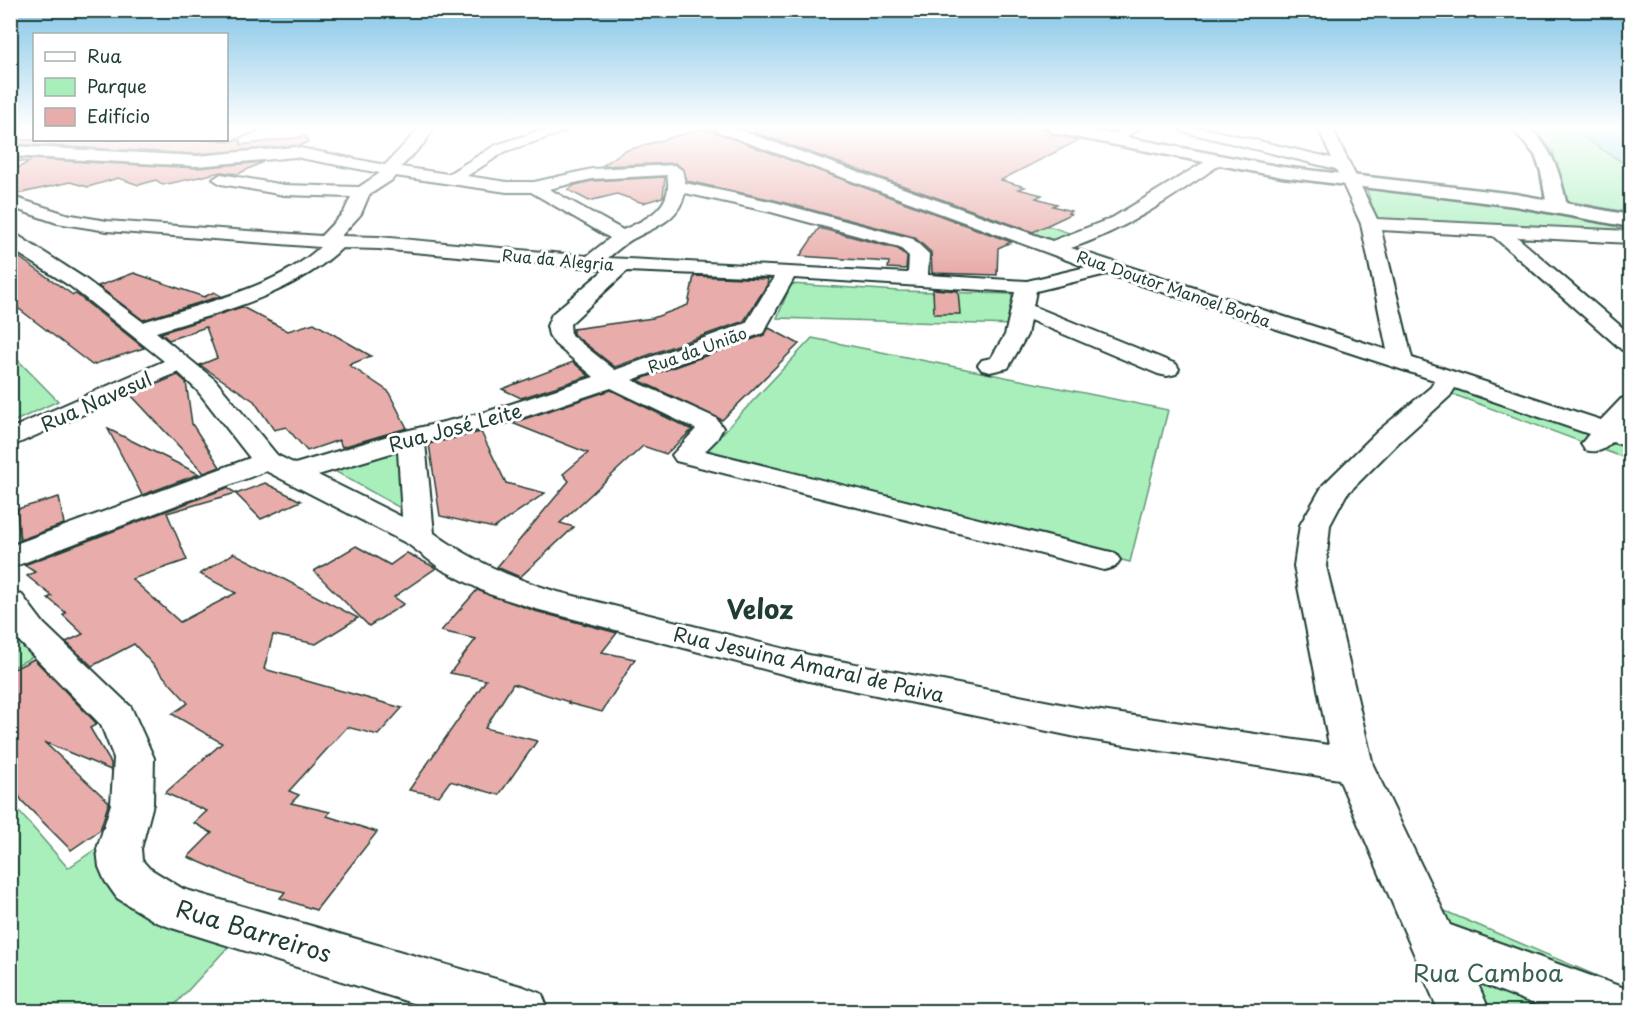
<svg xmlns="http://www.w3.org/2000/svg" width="1641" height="1022" viewBox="0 0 1641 1022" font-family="'Playpen Sans',sans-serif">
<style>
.green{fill:#a8efbc;stroke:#649678;stroke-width:1.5}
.water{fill:#8adbe4;stroke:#5f9c9e;stroke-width:1.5}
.building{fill:#e8adaa;stroke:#1f3d34;stroke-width:1.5}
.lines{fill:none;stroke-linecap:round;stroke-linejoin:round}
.minor-casing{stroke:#1f3d34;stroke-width:4}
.tertiary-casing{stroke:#1f3d34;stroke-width:5}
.primary-casing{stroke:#1f3d34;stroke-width:5}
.minor{fill:#fff;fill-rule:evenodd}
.tertiary{fill:#fff;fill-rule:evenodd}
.primary{fill:#fff;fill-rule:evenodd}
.labels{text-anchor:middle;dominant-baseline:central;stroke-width:6;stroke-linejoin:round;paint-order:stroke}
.far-street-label{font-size:16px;fill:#1f3d34;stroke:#fff}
.street-label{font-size:20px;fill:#1f3d34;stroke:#fff}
.near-street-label{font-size:24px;fill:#1f3d34;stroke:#fff}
.near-park-label{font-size:24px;fill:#3a614f;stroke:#fff}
.district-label{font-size:26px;font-weight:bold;fill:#1f3d34;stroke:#fff}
</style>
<rect width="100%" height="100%" fill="#fff"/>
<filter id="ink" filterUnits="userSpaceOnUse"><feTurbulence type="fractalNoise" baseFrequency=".0167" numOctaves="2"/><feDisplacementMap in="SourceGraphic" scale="12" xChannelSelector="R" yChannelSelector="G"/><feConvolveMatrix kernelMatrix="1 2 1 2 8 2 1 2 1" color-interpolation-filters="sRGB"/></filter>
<g filter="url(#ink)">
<g class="green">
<path d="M724,128H756L1084,238L1068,248Z"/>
<path d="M1525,128H1569L1630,167V213L1563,200L1553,151Z"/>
<path d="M1365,184L1591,213L1630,220V239L1377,221Z"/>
<path d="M791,284L899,291L1012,294L1013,325L777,318Z"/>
<path d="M812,338L1168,410L1130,562L701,456Z"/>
<path d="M11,353L58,401L11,423H10Z"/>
<path d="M1452,376L1630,436V460L1436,388Z"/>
<path d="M400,449L418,518L331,469Z"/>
<path d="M10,617L46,650L11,668H10Z"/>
<path d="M10,801L68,868L113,837L143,890L240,934L169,1011H11Z"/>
<path d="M1419,900L1630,990V1011H1462Z"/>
</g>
<path class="water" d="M1569,128H1630V167Z"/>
<g class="building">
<path d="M704,128L1011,242L998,248L997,275L932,273L931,252L914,237L774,200L687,181L684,170L675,163L602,166L624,151Z"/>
<path d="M768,128H1044L1054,135L1079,140L1001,180L1025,187L1018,189L1042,195L1036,198L1057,204L1053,206L1071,211L1068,213L1071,214L1033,232L753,132Z"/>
<path d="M306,136L308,142L299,146L197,154L10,144V140H220L226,142L240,140L241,145Z"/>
<path d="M10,158L197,168L263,162L238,174L221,172L163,185L156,180L139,185L118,178L88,187L70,182L13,195L10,194V172L29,162L10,161Z"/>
<path d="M665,177L663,197L643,203L617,194L589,201L568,190L575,185L592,181Z"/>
<path d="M819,228L898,249L907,257L906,269L888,268L889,262L800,256Z"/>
<path d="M10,251L73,295L76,294L144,348L92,365L10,302Z"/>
<path d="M134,273L204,297L214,292L221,296L143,320L98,286Z"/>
<path d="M694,276L768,279L767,285L744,321L615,367L573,334V329L653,318L688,305Z"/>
<path d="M933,289L958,291L960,314H934Z"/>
<path d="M242,307L288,331L314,323L371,356L349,365L388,391L407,428L342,447L339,440L307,451L286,427L274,430L254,401L200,365L217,358L206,327L169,340L161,333Z"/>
<path d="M769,328L799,344L722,420L638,380L764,335Z"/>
<path d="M573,362L589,376L521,398L502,389Z"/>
<path d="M178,375L186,382L192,424L220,467L204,473L131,395Z"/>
<path d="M611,390L692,430L666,454L643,446L560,523L574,527L520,577L497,567L569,481L563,474L588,453L512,423Z"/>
<path d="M108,429L199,474L142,495Z"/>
<path d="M481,432L506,483L545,493L494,528L440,516L429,444Z"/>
<path d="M265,483L301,501L261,519L236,494Z"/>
<path d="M227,488L236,493L167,513L187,560L132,579L180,622L236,593L200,574L234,553L358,618L316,644L273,635L264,669L402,708L378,735L347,727L289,791L299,795L291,803L330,812L327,816L377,832L316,910L280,898L285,892L248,883L188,857L212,833L194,823L207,811L165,793L222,743L172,714L188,703L134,644L92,666L66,642L83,634L63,615L66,613L48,598L52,596L27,576L35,572L24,565Z"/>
<path d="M59,497L64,524L20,540L17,509Z"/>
<path d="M356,546L390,565L407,553L436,568L394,597L404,604L369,626L314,571Z"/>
<path d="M477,590L535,611L617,633L602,652L635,659L602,712L568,703L569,702L513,684L485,728L537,741L499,795L450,781L439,796L409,790L486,680L450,673L476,639L441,631Z"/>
<path d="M34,659L97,724L90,728L111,763V770L44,742L109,802L100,830L71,850L22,801L10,780V671Z"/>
</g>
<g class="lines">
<defs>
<g id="minor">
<path d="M237,128H258L256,131C246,134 233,141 222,140H226V131Z"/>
<path d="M420,128H434L425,142L401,167L448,174L496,145L548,128H569L567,131L506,151L467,176L507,182H534L592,169L674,165L682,170L685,183L774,202L913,239L929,254L928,275L1027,281L1086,267L716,131L714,128H734L1052,241L1112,218L1216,155L1222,157L1224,160L1222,163C1174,196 1126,230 1071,248L1387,350L1361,224L1336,169L1181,131L1179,128H1203L1332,158L1318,128H1332L1377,219L1630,231V243L1517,237L1630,334V352L1622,350L1493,236L1381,230L1412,358L1601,420L1621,399L1630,396V419L1623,428L1630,430V447L1612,442C1603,451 1598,453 1585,450L1581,444L1589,434L1455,388L1450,396L1398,443L1346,495L1330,525L1326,566L1373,765L1450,925L1630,990V1012H1555L1477,982L1490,1012H1439L1339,779L1081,738L809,681L536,609L489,594L441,569L408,544L266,471L10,568V546L250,458L197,390L178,372L10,447V429L164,361L70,286L10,248V233L17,235L84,278L143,322C199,304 277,288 320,247L107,231L57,223L10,207V196L66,214L107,221L321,236L344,212L351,197L284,195L221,184L213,179L221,174L284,185L359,187L380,173L295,157L197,166L10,156V146L197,156L295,147L385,165ZM667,175C674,207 647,219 623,230L549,189L592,179ZM395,176L507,192H531L610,238L587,256L379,237L341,236L361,214L369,195L392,180ZM685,193L771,212L899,247L909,256L908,273L608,258C615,252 623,245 631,240C654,227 678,222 685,193ZM342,248L379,249L605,269L552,314L547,326L549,335L555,344L594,377L486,412L401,432L295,464L277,455L215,380L156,332C220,312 293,295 342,248ZM627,271L774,277L746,323L615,370L571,335L570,324ZM1107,274L1434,380L1431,387L1378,431L1323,485L1300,525L1294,566L1329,745L1081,708L809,655L554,591C509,577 473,561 434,533L425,443L503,424L611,388L696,429L672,455L676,461L1104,570L1115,567L1120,560L1115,553L705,451L717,439L723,428L716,418L632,380L763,333L794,278L1015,292L1005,335L991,358L982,360L978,365L982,370L990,372L1008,368L1027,335L1030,320L1158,374L1167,376L1176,374L1179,369L1176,364L1033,306L1036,291ZM398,451L402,517L318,475Z"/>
<path d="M1124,128H1141L1118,142H1108L1106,139Z"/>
<path d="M10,592L22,595L44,624L131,707L154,758L153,804L141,849L142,860L149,868L183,889L524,987L542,994L549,1012H441L172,928L156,922L117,898L105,881L99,867L97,849L111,804L114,758L101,725L20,642L10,629Z"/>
</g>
<path id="tertiary" d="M1512,128H1529C1554,150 1560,174 1567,206L1564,210H1550L1547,206L1541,172L1535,155Z"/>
<path id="primary" d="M1046,128H1078L1282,167L1515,194L1630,215V227L1515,206L1282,177L1054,133Z"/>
</defs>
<use href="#minor" class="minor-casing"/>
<use href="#tertiary" class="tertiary-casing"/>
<use href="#primary" class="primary-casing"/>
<use href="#minor" class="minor"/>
<use href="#tertiary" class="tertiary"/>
<use href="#primary" class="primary"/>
</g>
</g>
<linearGradient id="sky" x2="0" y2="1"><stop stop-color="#82c4e6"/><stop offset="0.47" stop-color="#fff"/><stop offset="1" stop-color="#fff" stop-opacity="0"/></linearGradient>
<rect width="1641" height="271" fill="url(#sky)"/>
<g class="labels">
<g class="far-street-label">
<text transform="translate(558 259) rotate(5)">Rua da Alegria</text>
<text transform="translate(1174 288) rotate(19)">Rua Doutor Manoel Borba</text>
<text transform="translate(697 349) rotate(-20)">Rua da União</text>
</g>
<g class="street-label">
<text transform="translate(96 401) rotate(-24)">Rua Navesul</text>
<text transform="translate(455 427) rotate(-15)">Rua José Leite</text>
<text transform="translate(809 664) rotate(13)">Rua Jesuina Amaral de Paiva</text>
</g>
<g class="near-street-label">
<text transform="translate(254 930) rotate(17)">Rua Barreiros</text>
</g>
<g class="near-park-label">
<text x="1488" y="972">Rua Camboa</text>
</g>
<g class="district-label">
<text x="760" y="608">Veloz</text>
</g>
</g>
<rect width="1641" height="1022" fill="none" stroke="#fff" stroke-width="36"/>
<rect x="18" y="18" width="1605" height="986" fill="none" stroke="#1f3d34" stroke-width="2" filter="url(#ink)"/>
<rect x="33" y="33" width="195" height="108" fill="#ffffff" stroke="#a5b1ae" stroke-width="1.5"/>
<rect x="45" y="52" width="30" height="9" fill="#ffffff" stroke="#a5b1ae" stroke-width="1.5"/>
<text x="87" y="63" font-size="18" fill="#1f3d34">Rua</text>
<rect x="45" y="78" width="30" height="18" fill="#a8efbc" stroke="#a5b1ae" stroke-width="1.5"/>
<text x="87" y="93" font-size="18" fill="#1f3d34">Parque</text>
<rect x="45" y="108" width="30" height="18" fill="#e8adaa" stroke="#a5b1ae" stroke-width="1.5"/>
<text x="87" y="123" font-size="18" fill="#1f3d34">Edifício</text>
</svg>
